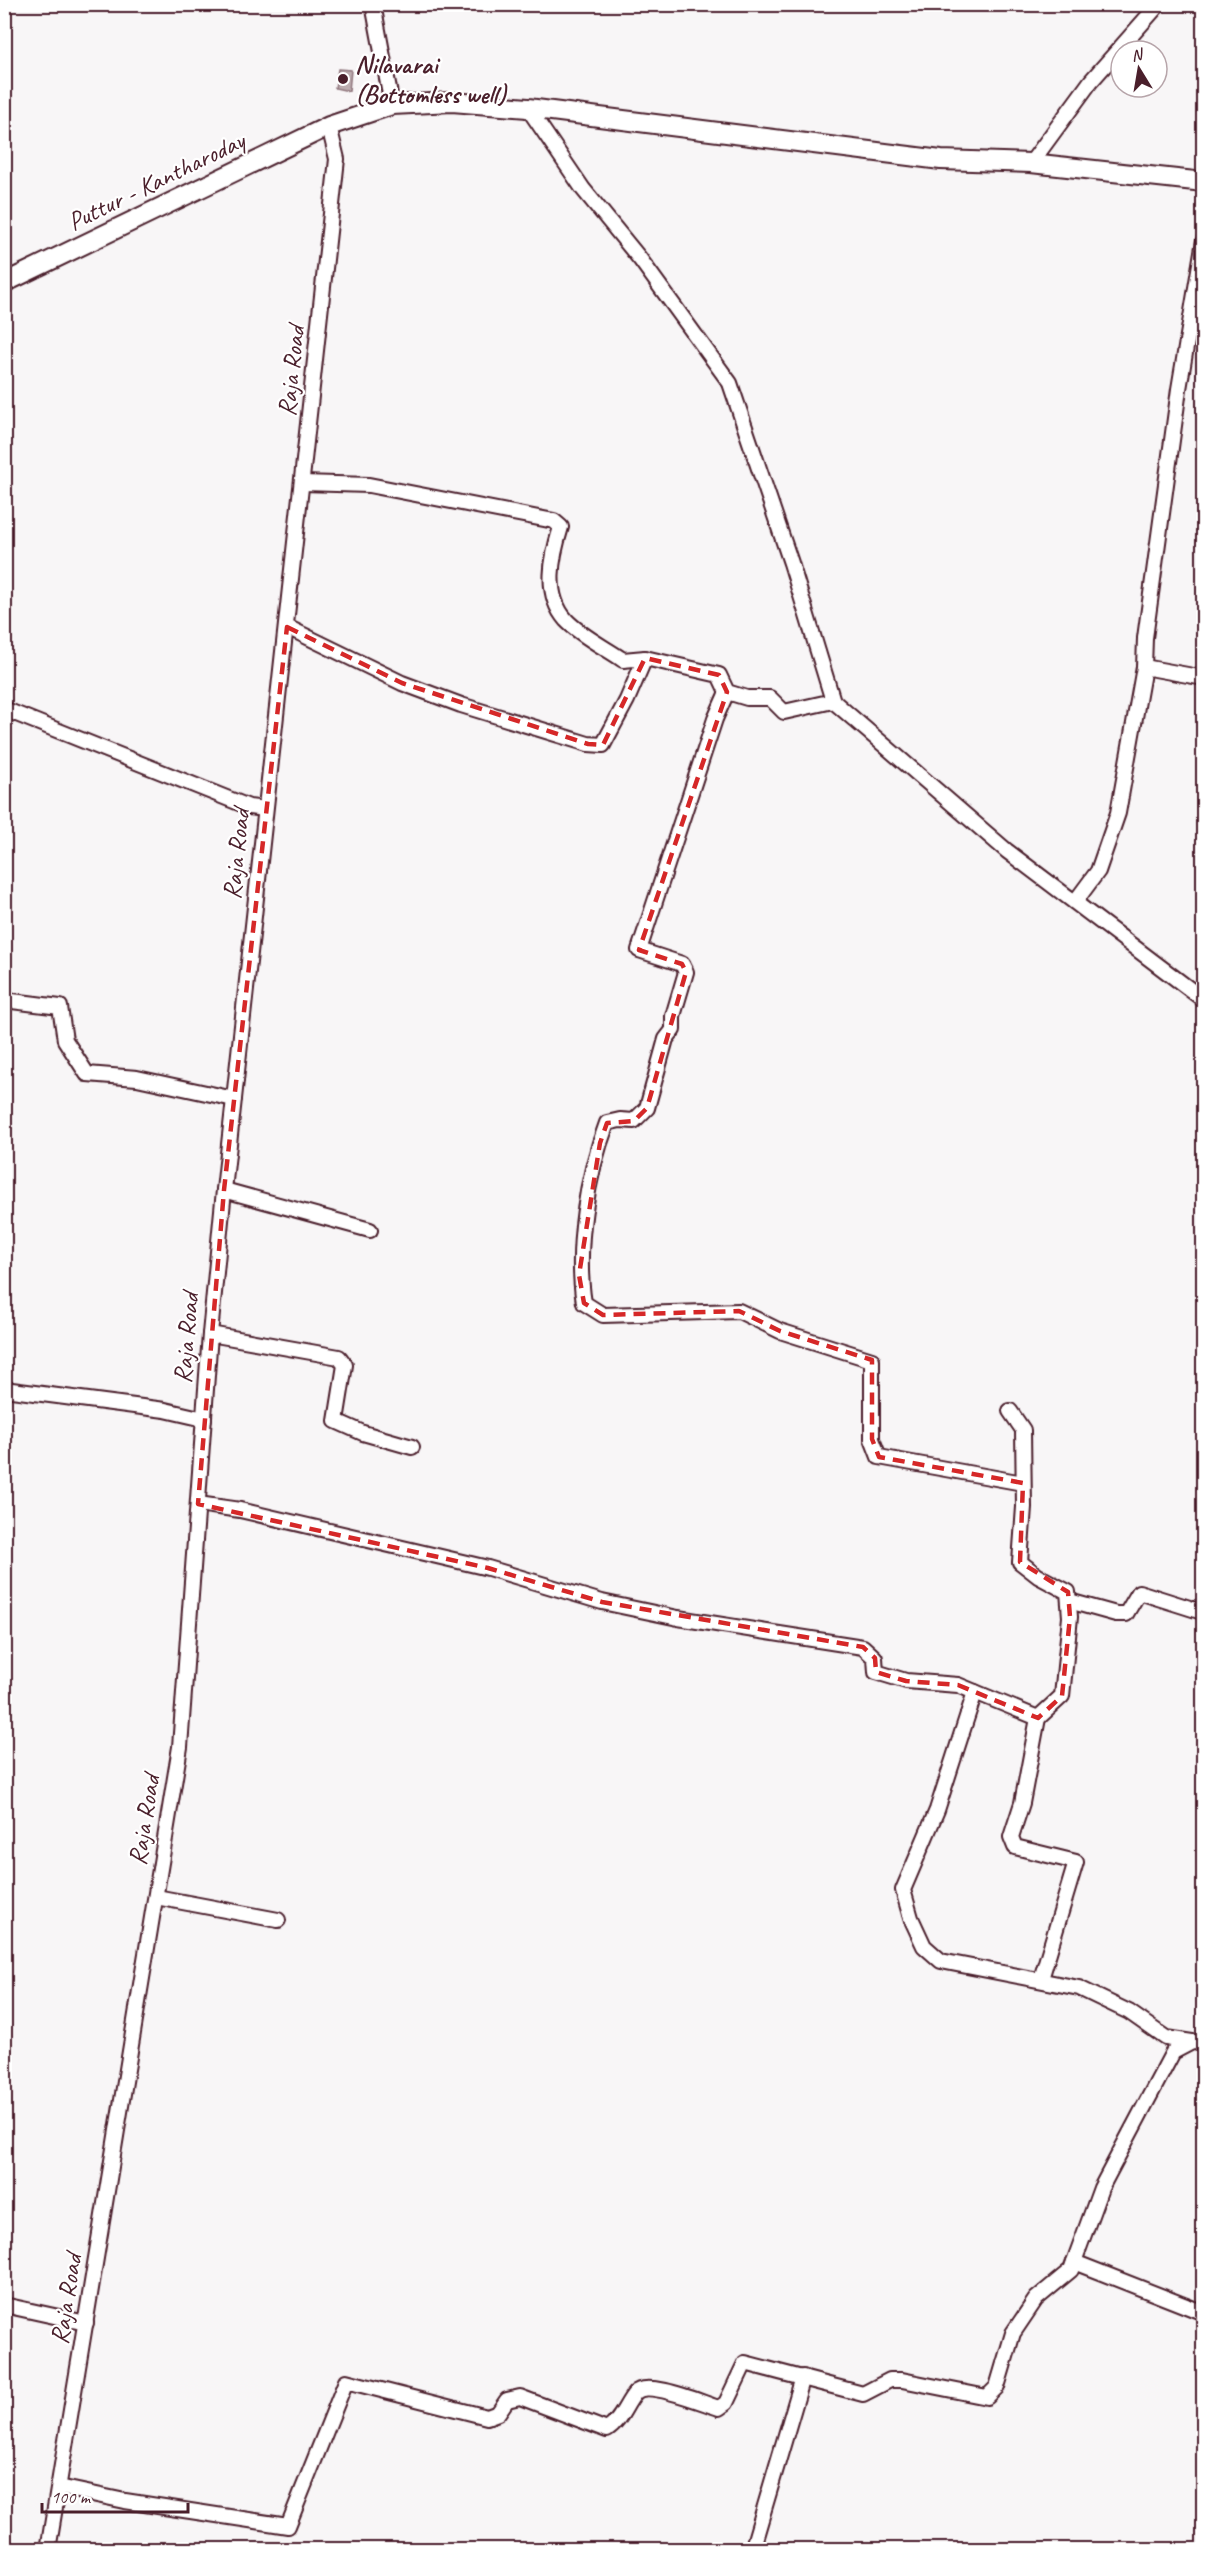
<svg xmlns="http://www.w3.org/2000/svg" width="1208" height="2554" viewBox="0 0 1208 2554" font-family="Caveat,sans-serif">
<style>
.water{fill:url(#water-ripples);stroke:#8f747b;stroke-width:1.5}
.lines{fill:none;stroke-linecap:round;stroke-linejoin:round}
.minor-casing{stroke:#4a1f2b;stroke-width:18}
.major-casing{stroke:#4a1f2b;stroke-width:22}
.minor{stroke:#fff;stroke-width:14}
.major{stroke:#fff;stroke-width:18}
.marked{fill:none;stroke:#d62828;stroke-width:4.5;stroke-dasharray:12 8;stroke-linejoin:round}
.poi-dot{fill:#4a1f2b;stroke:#fff;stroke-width:2}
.labels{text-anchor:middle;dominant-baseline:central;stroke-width:4.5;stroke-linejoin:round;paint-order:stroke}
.poi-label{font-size:26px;font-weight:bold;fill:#4a1f2b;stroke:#fff;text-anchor:start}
.street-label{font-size:26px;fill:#4a1f2b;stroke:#fff}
</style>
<defs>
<pattern id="water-ripples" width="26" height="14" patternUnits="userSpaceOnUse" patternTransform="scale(1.5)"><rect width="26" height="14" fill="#bdadb0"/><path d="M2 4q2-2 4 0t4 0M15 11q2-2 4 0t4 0" fill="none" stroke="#9c8c8f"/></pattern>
</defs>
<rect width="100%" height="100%" fill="#f8f6f7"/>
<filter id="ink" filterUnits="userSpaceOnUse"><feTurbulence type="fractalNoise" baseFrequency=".0167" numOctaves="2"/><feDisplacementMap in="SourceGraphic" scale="12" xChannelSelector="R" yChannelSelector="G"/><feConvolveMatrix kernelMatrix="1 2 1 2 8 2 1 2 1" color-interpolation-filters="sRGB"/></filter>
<g filter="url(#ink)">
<path class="water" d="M338,69L351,70L349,91L335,88Z"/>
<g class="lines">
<defs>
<g id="minor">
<path d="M373,4L392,105"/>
<path d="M528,108L583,189L640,259L730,383L791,563L833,701L1007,851L1204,1000"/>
<path d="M1031,163L1091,81L1159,4"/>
<path d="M303,483L369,485L554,521L561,527C552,556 543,594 566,620C581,636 606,648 623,660L645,658L719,675L727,692L747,698H770L784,712L833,701"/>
<path d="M287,627L402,683L461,705L588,744L603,745L627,700L645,658"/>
<path d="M1144,667L1204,678"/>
<path d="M727,692L715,719L639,950L682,964L686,972L673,1016V1030L666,1039L647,1108L634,1121L620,1120L607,1123C587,1175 575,1248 584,1303L603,1315L739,1311L780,1331L872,1360V1439L879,1457L1023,1483"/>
<path d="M4,709L249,807L265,809"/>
<path d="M1075,902L1098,871L1118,813L1144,667L1145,638L1179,389L1204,240"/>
<path d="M4,1000L60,1007L65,1040L87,1074L137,1078L234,1099"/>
<path d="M224,1190L370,1230"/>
<path d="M210,1334L339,1357L345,1365L336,1421L363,1433L412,1447"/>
<path d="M4,1389L165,1410L204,1419"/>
<path d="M198,1504L240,1510L488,1568L602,1602L678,1618L863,1647L875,1658L876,1672L906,1681L958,1685L1038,1718L1062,1696L1070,1617L1068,1592L1038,1576L1020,1562L1024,1507L1023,1430L1010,1411"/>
<path d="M1069,1601L1116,1614H1126L1139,1592L1199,1611L1204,1610"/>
<path d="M975,1692L937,1810L903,1890L911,1918L924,1946L941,1961L1079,1988L1129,2012L1166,2038L1192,2042"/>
<path d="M1038,1718L1022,1803L1011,1837L1015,1847L1076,1862L1041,1979"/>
<path d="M156,1897L278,1920"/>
<path d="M1074,2262L1204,2313"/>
<path d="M4,2305L86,2323"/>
<path d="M59,2487L125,2501L288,2526L346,2381L487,2417L498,2413L507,2400L520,2397L607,2430C621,2421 625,2405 635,2393C647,2379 702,2403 719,2408L726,2403L745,2363L863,2394L890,2380H902L987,2397L997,2387L1013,2333L1036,2299L1071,2270L1101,2188L1173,2052L1192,2042L1204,2043"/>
<path d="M48,2550L180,1747L210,1334L224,1190L337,159L329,126"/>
<path d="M752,2550L803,2377"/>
</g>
<path id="major" d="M4,283L329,126L392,105L452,102L528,108L941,160L1031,163L1204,182"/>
</defs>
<use href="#minor" class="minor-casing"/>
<use href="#major" class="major-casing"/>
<use href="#minor" class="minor"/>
<use href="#major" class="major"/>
</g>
</g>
<path class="marked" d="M287,627L402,683L588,744L603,745L645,658L719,675L727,692L639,950L682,964L686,972L647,1108L634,1121L607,1123L600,1143L579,1275L584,1303L603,1315L739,1311L780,1331L872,1360V1439L879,1457L1023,1483L1020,1562L1068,1592L1070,1617L1062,1696L1038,1718L958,1685L906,1681L876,1672L875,1658L863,1647L602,1602L488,1568L198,1504L224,1190Z"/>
<circle class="poi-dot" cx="343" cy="79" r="6"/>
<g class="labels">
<g class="poi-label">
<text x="355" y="64">Nilavarai<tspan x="355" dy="30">(Bottomless well)</tspan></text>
</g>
<g class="street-label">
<text transform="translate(156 181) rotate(-26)">Puttur - Kantharoday</text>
<text transform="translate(291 371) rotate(-84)">Raja Road</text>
<text transform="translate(236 854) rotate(-84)">Raja Road</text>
<text transform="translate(186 1338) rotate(-85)">Raja Road</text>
<text transform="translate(144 1820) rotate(-81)">Raja Road</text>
<text transform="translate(66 2299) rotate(-81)">Raja Road</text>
</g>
</g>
<rect width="1208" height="2554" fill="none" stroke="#fff" stroke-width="24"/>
<rect x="12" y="12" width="1184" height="2530" fill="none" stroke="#4a1f2b" stroke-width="2" filter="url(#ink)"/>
<g transform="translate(1139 69) rotate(349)"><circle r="28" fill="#ffffff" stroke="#b7a5aa" stroke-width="1.5"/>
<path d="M0-4.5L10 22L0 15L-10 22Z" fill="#4a1f2b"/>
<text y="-9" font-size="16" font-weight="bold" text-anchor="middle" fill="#4a1f2b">N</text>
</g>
<path d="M42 2503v9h146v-9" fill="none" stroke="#4a1f2b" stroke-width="3"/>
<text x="51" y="2503" font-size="18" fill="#4a1f2b" stroke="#ffffff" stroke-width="4.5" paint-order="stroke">100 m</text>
</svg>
